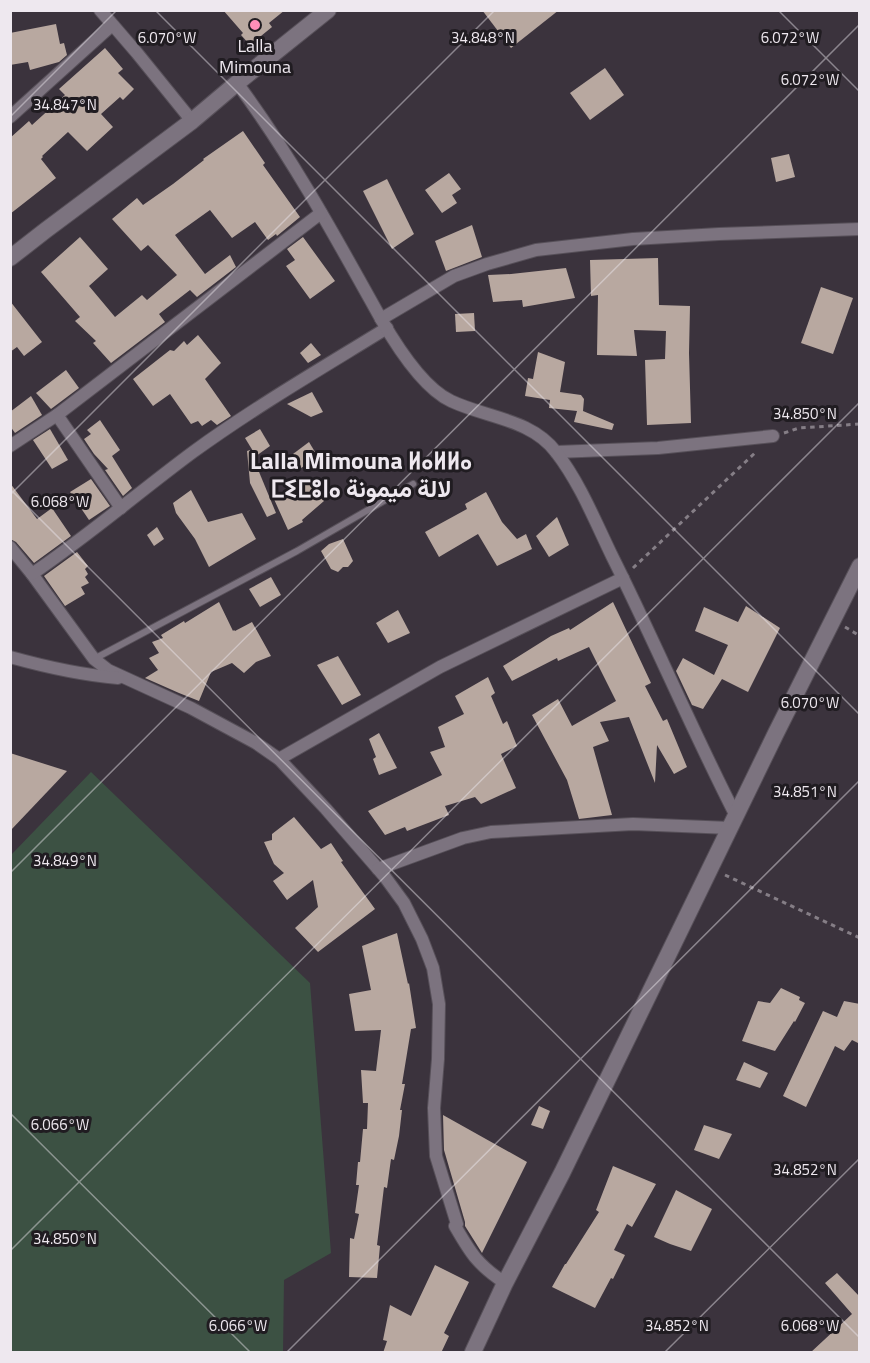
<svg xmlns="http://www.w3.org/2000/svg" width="870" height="1363" viewBox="0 0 870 1363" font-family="'Titillium Web',Vazirmatn,'Noto Sans Tifinagh',sans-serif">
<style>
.green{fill:#3c5143}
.building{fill:#b8a8a0}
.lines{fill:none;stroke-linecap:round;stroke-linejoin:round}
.service-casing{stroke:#575059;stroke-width:8}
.minor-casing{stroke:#575059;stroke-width:14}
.tertiary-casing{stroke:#575059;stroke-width:18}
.path{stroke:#857e86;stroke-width:3;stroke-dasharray:4.5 4.5;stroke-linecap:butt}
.service{stroke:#7c737f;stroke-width:6}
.minor{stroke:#7c737f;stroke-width:12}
.tertiary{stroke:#7c737f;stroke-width:16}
.ticks{fill:none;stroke:#eee8ef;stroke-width:1.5;stroke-opacity:0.45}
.poi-dot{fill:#ff8eb9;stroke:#201c21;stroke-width:2}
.labels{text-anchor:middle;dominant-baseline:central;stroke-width:6;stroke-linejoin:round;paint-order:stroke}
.poi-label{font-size:18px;fill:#eee8ef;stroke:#201c21}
.district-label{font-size:24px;font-weight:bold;fill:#eee8ef;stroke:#201c21}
.ticks-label{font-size:15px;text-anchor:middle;fill:#eee8ef;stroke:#201c21;stroke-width:6;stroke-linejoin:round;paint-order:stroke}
</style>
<rect width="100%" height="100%" fill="#3b333d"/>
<path class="green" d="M91,772L310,983L331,1253L284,1280L283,1352H11V855Z"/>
<g class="building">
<path d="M223,10H285L269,23L272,27L250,45L241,35L243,33Z"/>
<path d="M482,10H559L511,48Z"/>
<path d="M56,24L60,44L64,43L67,55L59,62L30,70L28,62L10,65V33Z"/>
<path d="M105,48L123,69L118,73L134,89L123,100L120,97L101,114L113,127L87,151L68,132L42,156L43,157L41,159L56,178L10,214V138L29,121L32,125L65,95L59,89Z"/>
<path d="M605,68L624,95L590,120L570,93Z"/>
<path d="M243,131L265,163L263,165L300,217L277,236L276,234L268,240L255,222L232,238L210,210L175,235L205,274L230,255L236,267L197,297L190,290L159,314L165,322L111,363L93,343L96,341L75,321L80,317L41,272L80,237L108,269L89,286L115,317L142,295L147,300L177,275L148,245L141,251L112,219L137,198L143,205L173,184L204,160L203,159Z"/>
<path d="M789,154L795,177L776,182L771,158Z"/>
<path d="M449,173L461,189L452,195L457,203L442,213L425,190Z"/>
<path d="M387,179L414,234L392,249L363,191Z"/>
<path d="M472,225L482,257L446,271L435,241Z"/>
<path d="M303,237L335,281L310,299L286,266L295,260L287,249Z"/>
<path d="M658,258L659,305L690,306L689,353L691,423L647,425L645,360L665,359L666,331L634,330L637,356L597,355L598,295L591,296L590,260Z"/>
<path d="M566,268L575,298L523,307L522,300L493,302L488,275L511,274Z"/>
<path d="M821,287L853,298L833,354L801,343Z"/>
<path d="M10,301L42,342L24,356L17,347L10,352Z"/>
<path d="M474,313L475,331L456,332L455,314Z"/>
<path d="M198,335L221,363L205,379L231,416L217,425L211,420L202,426L198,421L191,424L170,394L153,406L133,379L170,350L174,351L184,341L187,345Z"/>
<path d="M311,343L321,355L308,363L300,353Z"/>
<path d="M538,352L565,362L560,392L581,395L584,399L583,411L614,424L612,430L574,422L577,411L549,408L550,400L525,396L528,378L533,379Z"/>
<path d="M66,370L79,388L51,409L36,393Z"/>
<path d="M312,392L323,412L311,417L287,404Z"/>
<path d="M31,396L42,415L15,433L10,426V412Z"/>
<path d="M100,420L120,450L112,456L132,488L123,496L105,470L108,469L94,454L84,439L91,434L87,430Z"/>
<path d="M50,429L68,460L52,469L33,440Z"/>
<path d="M260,429L270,446L256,456L245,438Z"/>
<path d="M309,442L318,457L301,468L293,454Z"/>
<path d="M250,450L276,513L267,517L250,483L247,451Z"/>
<path d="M91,479L110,506L89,520L70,492Z"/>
<path d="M310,479L324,501L302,520L303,522L288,530L273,497Z"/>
<path d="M10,483L37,519L52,508L71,536L34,563L16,542L10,539Z"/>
<path d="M191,490L208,522L242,513L256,539L209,567L195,539L176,513L173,503Z"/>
<path d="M486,492L502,522L517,539L526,534L532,549L497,566L478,534L439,557L425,532L467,509L465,504Z"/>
<path d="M557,517L569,545L549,557L536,536Z"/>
<path d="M157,527L164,539L154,546L147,535Z"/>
<path d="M343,539L353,561L348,567H343L338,572L331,569L321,551L329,544Z"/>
<path d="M77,552L88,566L85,569L88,574L85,577L89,583L81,587L85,594L65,606L44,576Z"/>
<path d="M271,577L281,595L260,607L249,589Z"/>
<path d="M219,602L233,631L234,630L235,631L252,622L271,656L256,662L244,673L232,663L211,672L199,701L179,693L145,678L158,670L149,658L159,653L152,642L163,638L161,635L184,621L185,623Z"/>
<path d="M613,602L651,683L645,686L663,721L667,719L687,767L674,774L657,745L655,783L629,717L600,722L609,741L593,747L612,815L579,819L567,780L532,715L558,699L572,726L616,701L589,647L558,661L557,658L512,681L503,666L551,636L569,628L570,630Z"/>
<path d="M746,606L780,628L748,692L722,679L703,709L692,705L676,671L683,658L714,675L728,645L695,631L704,607L738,622Z"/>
<path d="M398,610L410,633L388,643L376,623Z"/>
<path d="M338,656L361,695L342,705L317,665Z"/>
<path d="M488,677L495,693L491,696L503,724L507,721L517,746L501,754L516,788L481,804L475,797L445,806L449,815L407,831L405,827L385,835L368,811L442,775L430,752L445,747L438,727L464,714L455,696Z"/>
<path d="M379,733L397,768L379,775L373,759L376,757L369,739Z"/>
<path d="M10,753L67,771L10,831Z"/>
<path d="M294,817L321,849L331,843L343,861L341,862L375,909L318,952L295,928L318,907L313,880L287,900L273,881L284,873L274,864L264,842L272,840V834Z"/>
<path d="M397,933L408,984L409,983L416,1028L411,1029L402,1084H405L400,1110H402L399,1136L394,1160L391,1159L387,1188L384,1187L377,1245L380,1246L377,1278L349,1277L350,1238L354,1239L359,1214L355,1213L359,1185H356L358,1162H360L363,1129H367L368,1103H363L361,1070L376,1071L381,1030L355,1031L349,994L371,990L362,946Z"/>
<path d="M781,988L800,997L799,1000L805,1003L795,1022L794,1021L775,1051L742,1041L758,1001L770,1003Z"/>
<path d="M844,1001L860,1004V1044L852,1040L844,1051L835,1046L806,1107L783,1096L823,1011L837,1017Z"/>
<path d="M744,1062L768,1073L760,1088L736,1080Z"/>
<path d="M539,1106L550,1111L543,1129L531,1125Z"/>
<path d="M443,1115L527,1162L482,1253L465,1226V1222L444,1150Z"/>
<path d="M704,1125L732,1134L719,1159L694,1150Z"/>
<path d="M613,1166L656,1184L632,1227L627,1224L614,1250L625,1255L613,1279L611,1278L595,1308L552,1287L565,1264H566L599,1212L596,1210Z"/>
<path d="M676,1190L712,1209L691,1251L670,1244L654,1237Z"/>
<path d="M435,1265L469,1282L444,1333L449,1336L441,1353H383L387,1341L383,1340L390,1305L411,1316Z"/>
<path d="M837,1273L860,1297V1353H810L852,1314L825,1283Z"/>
</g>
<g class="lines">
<defs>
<path id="service" d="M94,659L297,551L413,484"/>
<g id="minor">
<path d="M100,10L137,53L192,121"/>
<path d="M237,83C292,157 336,238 381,319"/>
<path d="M10,117L112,25"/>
<path d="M57,415L121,508"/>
<path d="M10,446L57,415L321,213"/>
<path d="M556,452L658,448L773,436"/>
<path d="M10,547L32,574L94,659L108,670L191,708L256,743L279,759L326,809L385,877L404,903L422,939L433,968L439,1004L438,1059L434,1108L436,1156L457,1224L455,1226C471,1254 478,1265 505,1283"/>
<path d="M32,574C88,536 139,492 193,452C255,407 322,368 387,328"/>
<path d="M10,657C46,667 82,675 118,678"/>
<path d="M279,759L440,667L623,578"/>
<path d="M736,816C692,730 655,642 612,556C595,521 580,483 556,452C531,419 487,418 451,401C423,388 396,345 381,319L454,276L487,264L536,250L633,239L719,234L860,229"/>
<path d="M378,869L463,838L491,832L633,824L730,828"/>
</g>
<g id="tertiary">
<path d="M10,258L46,230L192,121L237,83L328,10"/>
<path d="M473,1352L505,1283L562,1173L776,733L860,566"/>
</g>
</defs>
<use href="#service" class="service-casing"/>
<use href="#minor" class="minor-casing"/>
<use href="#tertiary" class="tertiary-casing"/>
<g class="path">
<path d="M784,433L799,428L860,424"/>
<path d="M633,568L757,451"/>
<path d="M845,627L860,636"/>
<path d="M725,875L860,938"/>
</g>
<use href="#service" class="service"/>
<use href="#minor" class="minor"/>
<use href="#tertiary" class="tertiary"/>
</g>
<path class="ticks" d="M155,10L860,715M778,10L860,92M10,117L117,10M10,489L860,1338M10,495L495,10M10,873L860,24M10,1113L250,1352M10,1251L860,402M287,1352L860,780M665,1352L860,1158"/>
<circle class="poi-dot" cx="255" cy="25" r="6"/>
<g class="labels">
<g class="poi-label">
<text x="255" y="45">Lalla<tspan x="255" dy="21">Mimouna</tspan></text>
</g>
<g class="district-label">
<text x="361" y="460">Lalla Mimouna ⵍⴰⵍⵍⴰ<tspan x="361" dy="28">ⵎⵉⵎⵓⵏⴰ لالة ميمونة</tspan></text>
</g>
</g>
<g class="ticks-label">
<text x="167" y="43">6.070°W</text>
<text x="483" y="43">34.848°N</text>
<text x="790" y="43">6.072°W</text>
<text x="810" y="85">6.072°W</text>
<text x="65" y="110">34.847°N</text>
<text x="805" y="419">34.850°N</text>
<text x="60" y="507">6.068°W</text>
<text x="810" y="708">6.070°W</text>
<text x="805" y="797">34.851°N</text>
<text x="65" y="866">34.849°N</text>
<text x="60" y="1130">6.066°W</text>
<text x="805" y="1175">34.852°N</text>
<text x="65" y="1244">34.850°N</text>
<text x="238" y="1331">6.066°W</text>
<text x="677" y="1331">34.852°N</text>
<text x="810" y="1331">6.068°W</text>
</g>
<rect width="870" height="1363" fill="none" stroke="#eee8ef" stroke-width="24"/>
</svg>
